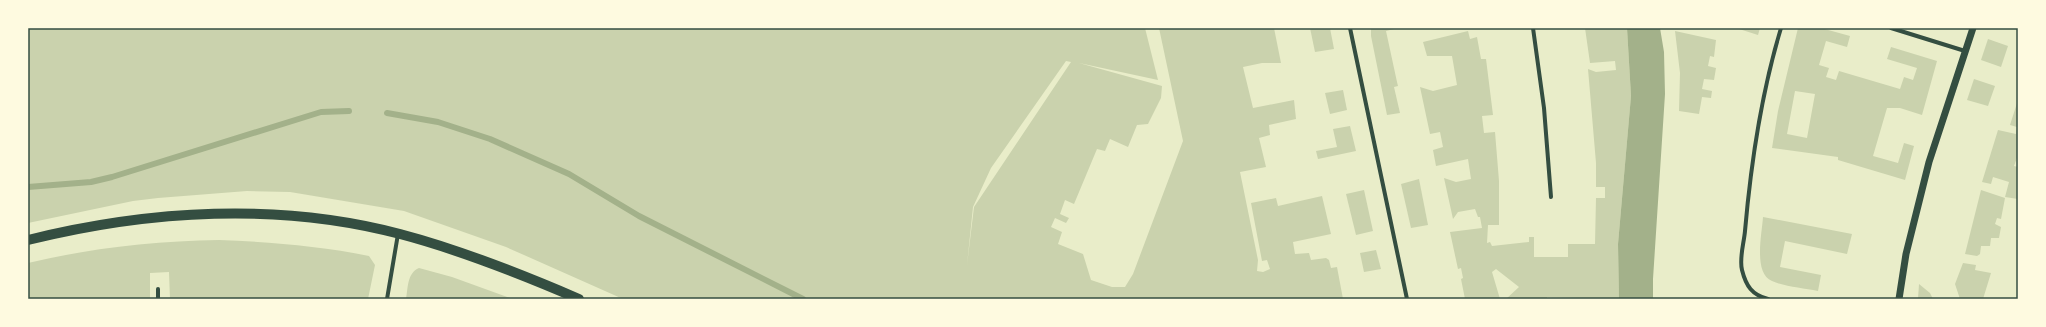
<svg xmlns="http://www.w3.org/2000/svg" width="2046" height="327" viewBox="0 0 2046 327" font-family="'Exo 2',sans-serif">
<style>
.green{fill:#cad2ad;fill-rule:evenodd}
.water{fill:#a3b18a}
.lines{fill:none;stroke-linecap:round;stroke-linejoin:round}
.stream{stroke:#a3b18a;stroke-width:6}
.minor{stroke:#344e41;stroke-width:4}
.tertiary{stroke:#344e41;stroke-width:7}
.primary{stroke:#344e41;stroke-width:10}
.neatline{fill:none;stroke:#344e41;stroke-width:1.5}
</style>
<rect width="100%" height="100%" fill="#e9edc9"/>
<g class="green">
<path d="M28,28H1145L1158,80L1079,63L1162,86L1161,98L1148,124L1137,125L1128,147L1110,139L1105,151L1097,149L1074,204L1065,200L1060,214L1069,218L1066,223L1055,218L1051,227L1062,232L1058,244L1083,254L1091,280L1112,287H1125L1133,274L1183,141L1159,28H1274L1281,63H1262L1243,67L1253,108L1294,100L1296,119L1269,125L1270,135L1259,138L1266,167L1240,172L1258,260L1257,271L1263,272L1270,269L1267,260L1262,261L1251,203L1276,198L1278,206L1322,196L1331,234L1293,242L1295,254L1309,253L1311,260L1326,258L1329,260L1331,268L1337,267L1343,299H623L506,247L404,211L290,192L247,191L158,198L133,201L28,223ZM1066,61L1071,62L974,207L967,265L973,207L991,168Z"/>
<path d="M1310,28H1330L1334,49L1315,52Z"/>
<path d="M1371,28H1398L1386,31L1397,82L1398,86L1394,87L1400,113L1387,115L1371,36Z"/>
<path d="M1585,28H1627L1631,96L1618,244L1619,299L1547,297V299H1506L1519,287L1496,269L1492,272L1500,299H1465L1461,279L1463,278L1461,268L1458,269L1450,232L1482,228L1480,217H1478L1475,209L1458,212L1453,219L1444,178L1456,182L1471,179L1468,159L1436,166L1433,150L1443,147L1440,132L1430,134L1420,87L1433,91L1457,85L1452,56H1427L1423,42L1468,31L1470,39L1477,37L1481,59H1486L1493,115L1482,116L1484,133L1495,132L1499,181V225H1488L1487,243L1490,242L1492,246L1529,242V237H1534V257H1568V244H1595L1596,198H1605V187H1596V163L1588,69L1596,72L1616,70L1615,61L1590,63Z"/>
<path d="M1736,28H1760L1758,35Z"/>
<path d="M1798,28H1821L1850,36L1847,47L1826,41L1819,65L1829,68L1826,77L1836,80L1839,71L1900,89L1904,77L1913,80L1917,68L1887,59L1891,47L1937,61L1922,115L1900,108H1887L1873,156L1898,163L1904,143L1914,146L1905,180L1838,160V157L1772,148L1778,111ZM1795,91L1815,94L1807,138L1787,134Z"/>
<path d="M1675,31L1716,40L1714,57L1710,56L1708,66L1716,68L1714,80L1704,79L1702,89L1712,91L1711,98L1702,97L1699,114L1679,111L1680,73Z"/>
<path d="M1988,39L2008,46L2001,67L1981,60Z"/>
<path d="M1974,79L1995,86L1988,106L1967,100Z"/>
<path d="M1343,90L1347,110L1330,114L1325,93Z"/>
<path d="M2018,100V155L2014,166L2018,167V199L2005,197L2009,182L1993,177L1991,184L1982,182L1998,130L2016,134L2017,127L2010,125Z"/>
<path d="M1350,126L1356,151L1318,159L1316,151L1337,147L1333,129Z"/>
<path d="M1419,179L1428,225L1411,228L1401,184Z"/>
<path d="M1364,190L1373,231L1356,235L1346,194Z"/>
<path d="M1981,190L2005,198L2001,219L1997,218L1995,224L2001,227L1999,238H1991L1990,246H1981L1980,254L1977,256L1965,254Z"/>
<path d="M1763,217L1852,234L1847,254L1785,241L1780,267L1821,275L1818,291C1803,288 1785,287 1772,281C1753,273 1762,234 1763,217Z"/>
<path d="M219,240C270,242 320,246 369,256L375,265L368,299H170L169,272L150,273V299H28V263C91,248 154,241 219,240Z"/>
<path d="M1376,250L1381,269L1364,272L1360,253Z"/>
<path d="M1963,263L1976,265L1975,270L1991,273L1983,299H1960L1955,284Z"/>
<path d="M419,268L452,277L513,299H406C408,288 407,273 419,268Z"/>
<path d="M1919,284L1930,293L1933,299H1918Z"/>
</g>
<path class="water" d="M1627,28H1660L1664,52L1665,94L1653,279V299H1619L1618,244L1631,96Z"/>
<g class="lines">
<g class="stream">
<path d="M387,113L438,122L490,139L569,174L639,216L803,299"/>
<path d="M28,187L91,182L112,177L321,112L349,111"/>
</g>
<g class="minor">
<path d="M1350,28L1407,299"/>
<path d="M1533,28L1544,108L1551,197"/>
<path d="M1891,28L1965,51"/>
<path d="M158,299V289"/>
<path d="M387,299L398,234"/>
<path d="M1768,299C1752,295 1746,286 1742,270C1739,258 1744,243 1745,231C1751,162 1761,94 1781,28"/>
</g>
<path class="tertiary" d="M1899,299L1906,254L1929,162L1973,28"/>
<path class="primary" d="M28,240C149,210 279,202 400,234C461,250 521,274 579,299"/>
</g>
<rect width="2046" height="327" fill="none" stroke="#fefae0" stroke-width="58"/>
<rect x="29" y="29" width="1988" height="269" class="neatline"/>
</svg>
